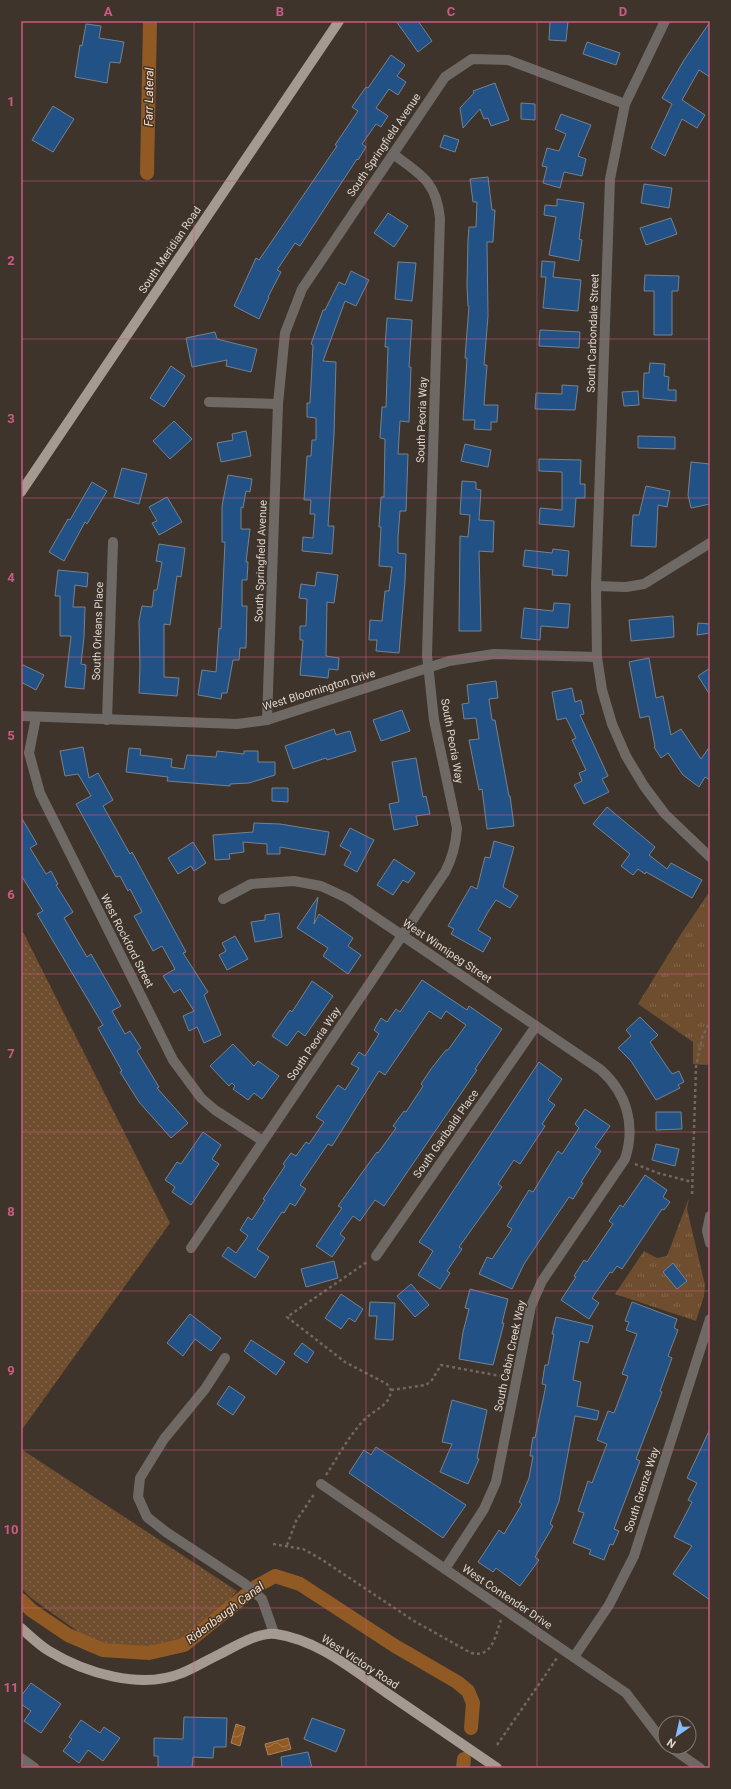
<svg xmlns="http://www.w3.org/2000/svg" width="731" height="1789" viewBox="0 0 731 1789" font-family="Roboto,sans-serif">
<style>
.grass{fill:url(#grass-dots)}
.park{fill:url(#park-tufts)}
.water{fill:url(#water-waves);stroke:#a88058}
.lines{fill:none;stroke-linecap:round;stroke-linejoin:round}
.canal{stroke:#915a24;stroke-width:14}
.building{fill:#225285;stroke:#77818d}
.path{stroke:#71675f;stroke-width:2.5;stroke-dasharray:3 3;stroke-linecap:butt}
.minor{stroke:#6e6965;stroke-width:10}
.major{stroke:#a59a91;stroke-width:10}
.grid{fill:none;stroke:#cc5b84;stroke-width:1;stroke-opacity:0.55}
.labels{text-anchor:middle;dominant-baseline:central;stroke-width:3;stroke-linejoin:round;paint-order:stroke}
.street-label{font-size:11px;fill:#ded7d1;stroke:#3f342b}
.water-label{font-size:12px;font-style:italic;fill:#feddc1;stroke:#3f342b}
.neatline{fill:none;stroke:#cc5b84;stroke-width:1.5}
.grid-label{font-size:13px;text-anchor:middle;font-weight:bold;fill:#cc5b84}
</style>
<defs>
<pattern id="grass-dots" width="8" height="8" patternUnits="userSpaceOnUse"><rect width="8" height="8" fill="#6f4d2f"/><path d="M2 2h.1M6 6h.1" fill="none" stroke="#83664c" stroke-width="1.8" stroke-linecap="round"/></pattern>
<pattern id="park-tufts" width="24" height="20" patternUnits="userSpaceOnUse"><rect width="24" height="20" fill="#6f4d2f"/><path d="M3 7l-1-3M5 7V3M7 7l1-3M15 17l-1-3M17 17v-4M19 17l1-3" fill="none" stroke="#83664c"/></pattern>
<pattern id="water-waves" width="16" height="10" patternUnits="userSpaceOnUse"><rect width="16" height="10" fill="#915a24"/><path d="M0 5q4-4 8 0t8 0" fill="none" stroke="#a5794d"/></pattern>
</defs>
<rect width="100%" height="100%" fill="#3f342b"/>
<g class="grass">
<path d="M21,928L170,1223L21,1431Z"/>
<path d="M21,1449L237,1591L198,1635L157,1650L94,1643L31,1598L21,1588Z"/>
</g>
<g class="park">
<path d="M710,891V1065L693,1064V1042L638,1004L681,934Z"/>
<path d="M689,1198L687,1209L705,1285L704,1296L696,1321L615,1294L644,1251L657,1258L667,1256Z"/>
</g>
<g class="water">
<path d="M236,1724L245,1727L240,1746L231,1743Z"/>
<path d="M288,1738L291,1749L268,1755L265,1744Z"/>
</g>
<g class="lines">
<g class="canal">
<path d="M147,173L150,21"/>
<path d="M21,1600L31,1610L68,1635L103,1650L149,1653L184,1645L257,1586L275,1576L300,1584L395,1646L457,1682L468,1691L473,1703L471,1728"/>
<path d="M463,1768L464,1759"/>
</g>
</g>
<g class="building">
<path d="M396,21H418L432,41L418,52Z"/>
<path d="M550,21H568L566,41L549,40Z"/>
<path d="M710,22V77L699,70L682,100L705,115L697,128L682,119L665,156L651,148L672,104L662,98L684,60Z"/>
<path d="M86,24L101,26L99,38L124,42L120,63L110,62L107,83L75,77L80,45L82,46Z"/>
<path d="M587,42L620,53L616,65L583,54Z"/>
<path d="M391,55L405,65L397,76L406,82L398,95L389,89L376,108L388,116L381,127L376,124L362,144L366,147L358,160L357,159L300,246L295,243L277,270L281,272L268,297H269L259,319L234,306L256,258L259,260L337,146L335,145L358,111L352,107L366,87L368,88Z"/>
<path d="M495,83L509,120L491,126L488,118L484,119L480,109L463,128L460,108L474,93L473,91Z"/>
<path d="M521,103L535,104V120L521,119Z"/>
<path d="M53,106L74,119L53,152L32,140Z"/>
<path d="M561,114L591,125L578,156L586,159L582,176L564,172L560,188L543,183L547,167L542,166L547,148L559,151L566,134L555,129Z"/>
<path d="M444,135L459,140L455,152L440,147Z"/>
<path d="M488,177L492,210H495L493,242H487L488,316L484,365H487L484,405H498L497,422H491V430L474,429L475,420H463L467,358H465L469,306H468L467,286L468,240L469,227H476L477,202H473L470,179Z"/>
<path d="M644,184L672,188L669,208L641,203Z"/>
<path d="M557,199L584,203L579,239L582,240L579,261L549,255L556,217L544,215L545,205L557,206Z"/>
<path d="M388,213L408,226L394,247L374,233Z"/>
<path d="M671,218L677,234L646,245L640,228Z"/>
<path d="M542,261L555,262L553,277L581,280L578,311L543,308L546,277H541Z"/>
<path d="M398,262L416,263L412,301L395,299Z"/>
<path d="M351,271L369,280L356,306L345,301L323,361L336,362L334,435L328,526H334L332,554L302,551L303,537L313,538L315,514H310L311,500H304L307,456H311L312,440H316V418L307,417V403H310L313,345L311,344L323,310H325L339,282L345,285Z"/>
<path d="M645,275L679,276L678,291H672V335H654V291H644Z"/>
<path d="M387,318L412,320L409,367H411L409,422L400,421L398,454H408L406,511H400L398,538V553L406,554L405,581L399,653L376,651L377,640H369L370,620L382,621L385,591H389L392,567L379,566L381,527H379L381,497H384L385,439L380,438L382,407H386L388,347H385Z"/>
<path d="M540,330L580,332L579,348L539,346Z"/>
<path d="M215,332L217,339L257,349L251,372L226,366L227,360L192,367L186,338Z"/>
<path d="M650,363L665,364L664,376L669,377L668,390H676V401L643,398L644,373H649Z"/>
<path d="M171,366L185,376L164,407L150,398Z"/>
<path d="M562,385L578,386L575,410L535,409L536,393L562,394Z"/>
<path d="M638,391L639,405L624,406L622,392Z"/>
<path d="M174,421L192,439L170,459L153,441Z"/>
<path d="M246,431L251,456L221,462L217,443L233,440L232,434Z"/>
<path d="M638,436L675,437V449L638,448Z"/>
<path d="M465,444L491,450L488,467L461,461Z"/>
<path d="M539,459L581,460L580,484H585V498H576L574,527L539,524L540,508L562,510V472L539,471Z"/>
<path d="M691,462L710,464V504L691,508L688,495Z"/>
<path d="M122,468L147,474L139,504L114,497Z"/>
<path d="M228,475L252,479L250,492L246,491L243,508L241,507V529H250L246,562H248L247,580H242V606H247L246,648H240L239,660H233L227,693H222L221,699L198,695L202,670L216,672L219,628L221,629L225,542H222V506Z"/>
<path d="M462,481L476,482V489L481,490L479,520L494,521L493,552L479,551L481,631H459L460,536L468,537L470,515L460,514Z"/>
<path d="M92,482L107,491L87,524L85,522L64,561L49,552L68,519L70,520Z"/>
<path d="M646,486L670,491L667,507L658,505L656,547L631,546L633,515H639Z"/>
<path d="M167,497L182,522L159,535L152,523L157,521L149,507Z"/>
<path d="M159,544L185,548L181,577L177,576L170,625L164,624V677L179,678L177,696L139,693L140,667L139,621L142,606L152,607L154,590H157L162,562L156,561Z"/>
<path d="M553,549L569,551L567,576L552,575L553,570L523,566L525,550L552,553Z"/>
<path d="M58,570L88,573L87,587L75,585L73,607H85L84,637L81,664L86,665L84,689L65,687L71,636H60V596H55Z"/>
<path d="M317,572L338,575L334,603L327,602L326,656L339,658L338,670L329,669L328,678L300,675L303,640H300V626H306L307,599L299,598L301,584L315,586Z"/>
<path d="M554,603L570,604L568,628L541,626L540,640L521,638L524,608L553,611Z"/>
<path d="M673,616L674,637L631,641L629,620Z"/>
<path d="M698,623L710,624V633L697,635Z"/>
<path d="M649,658L656,698L663,696L671,735L681,729L701,759L710,746V780L705,777L699,787L683,775L668,753L661,758L654,747L655,746L649,716L640,718L629,662Z"/>
<path d="M21,664L44,675L36,690L21,682Z"/>
<path d="M710,668V695L698,676Z"/>
<path d="M496,681L498,698L489,699L492,720H495L509,796H510L514,826L487,829L482,789L479,790L469,740L479,739L476,718L464,719L462,704L469,703L467,685Z"/>
<path d="M572,688L575,702L581,700L584,714L580,715L608,776L602,779L609,792L584,804L574,785L582,781L579,773L586,770L572,740L576,738L566,718L557,720L552,692Z"/>
<path d="M402,710L410,731L381,741L373,720Z"/>
<path d="M334,729L336,735L350,731L356,751L327,760L326,758L293,769L285,746Z"/>
<path d="M83,747L89,778L98,773L113,800L103,806L130,854L132,852L186,952L183,953L208,992L204,995L221,1035L204,1043L197,1027L189,1031L183,1016L194,1011L180,989L174,993L163,976L175,969L162,946L153,951L134,916L142,912L130,889L128,891L120,876L116,877L76,804L91,796L78,774L65,776L60,751Z"/>
<path d="M129,748L141,749L140,755L172,759L171,767L184,769L187,755L216,757L217,751L244,754V751H258V762H275V775L249,783L230,784V786L167,781L168,777L126,772Z"/>
<path d="M416,758L423,797L426,796L430,814L416,816L418,825L394,830L389,804L399,802L392,762Z"/>
<path d="M272,788H288V802L272,801Z"/>
<path d="M607,807L655,847L649,855L667,869L671,863L702,880L692,898L646,872L645,874L638,869L633,875L621,866L630,854L593,824Z"/>
<path d="M21,817L37,844L30,848L46,874L51,871L58,884L56,885L73,912L64,918L87,957L91,954L121,1006L112,1011L125,1034L130,1031L141,1048L137,1051L159,1087L157,1088L188,1123L171,1138L139,1102L120,1072L122,1071L98,1028L103,1025L37,914L43,911L21,875Z"/>
<path d="M254,823L280,824L329,832L325,855L280,847V854H267V844L243,842L244,852L229,854L230,859L215,860L213,835L253,832Z"/>
<path d="M350,828L374,840L357,872L344,865L351,852L340,846Z"/>
<path d="M494,841L514,847L503,887L518,896L510,908L496,900L488,912L478,930L491,938L483,952L451,934L454,929L448,926L471,886L477,889L485,857L490,858Z"/>
<path d="M193,842L206,863L194,871L191,866L178,874L168,858Z"/>
<path d="M394,859L415,873L408,883L403,880L393,895L377,885Z"/>
<path d="M318,897L314,924L319,914L353,938L348,946L361,955L348,974L323,956L328,948L297,928Z"/>
<path d="M279,913L282,937L255,942L251,922L265,920V915Z"/>
<path d="M235,936L248,959L227,970L219,955L226,951L222,943Z"/>
<path d="M422,980L467,1010L469,1006L502,1029L475,1069L477,1070L384,1206L375,1200L360,1221L353,1216L340,1234L345,1238L332,1257L316,1246L342,1208L338,1206L377,1152L378,1153L396,1128L393,1126L404,1111L406,1112L423,1086L421,1084L431,1069L446,1050H448L466,1025L446,1011L441,1019L429,1011L385,1075L379,1071L332,1146L328,1144L300,1185L306,1189L295,1206L290,1203L284,1213L282,1212L257,1249L269,1257L255,1278L222,1256L228,1247L236,1253L248,1236L240,1230L248,1217L252,1220L265,1200L263,1199L285,1166L283,1164L291,1153L296,1156L306,1142L309,1144L324,1122L316,1117L338,1085L345,1090L359,1068L351,1064L359,1052L365,1056L379,1034L374,1030L381,1018L387,1022L396,1009L400,1012Z"/>
<path d="M312,981L333,996L305,1036L298,1031L287,1046L272,1036L290,1010L292,1012Z"/>
<path d="M640,1017L658,1035L650,1042L672,1074L679,1071L684,1082L678,1085L680,1088L656,1100L631,1061L618,1048L631,1036L626,1030Z"/>
<path d="M233,1044L254,1066L258,1061L279,1076L262,1099L254,1093L248,1100L233,1089L235,1086L232,1083L229,1086L210,1066Z"/>
<path d="M539,1062L562,1079L548,1100L555,1105L542,1124L545,1126L520,1164L514,1160L498,1184L502,1187L459,1247L462,1249L447,1271L450,1273L440,1289L418,1275L433,1251L419,1242Z"/>
<path d="M585,1109L610,1126L595,1147L601,1151L581,1182L583,1183L573,1199L569,1197L546,1231L524,1264L512,1289L479,1274L487,1257L492,1259L512,1229L507,1226L529,1190L533,1192L558,1151L562,1154L579,1128L575,1124Z"/>
<path d="M656,1112H681L682,1129L656,1130Z"/>
<path d="M203,1132L221,1145L212,1159L219,1164L191,1205L172,1192L175,1187L165,1180L177,1162L181,1164Z"/>
<path d="M656,1144L679,1149L675,1166L652,1160Z"/>
<path d="M645,1175L667,1190L663,1197L670,1202L664,1210L662,1209L622,1269L617,1266L612,1273L610,1272L592,1298L599,1303L589,1319L561,1300L576,1277L574,1276L584,1260L587,1262L613,1224L609,1221L620,1205L623,1207Z"/>
<path d="M334,1261L338,1278L306,1287L301,1269Z"/>
<path d="M673,1263L687,1281L677,1289L663,1272Z"/>
<path d="M411,1284L429,1305L415,1317L397,1296Z"/>
<path d="M470,1289L508,1299L502,1323H504L493,1365L459,1359L463,1332L469,1309L465,1308Z"/>
<path d="M341,1294L363,1309L355,1322L349,1318L341,1329L325,1318Z"/>
<path d="M370,1302L395,1303L393,1340L375,1339L377,1316H369Z"/>
<path d="M632,1302L677,1319L674,1328L678,1330L668,1356L672,1358L660,1391L662,1392L636,1459L640,1461L614,1529L619,1531L613,1545L610,1544L604,1560L589,1554L591,1550L573,1543L584,1513L578,1511L588,1481L592,1483L607,1444L597,1440L608,1411L614,1413L628,1376L622,1374L637,1334L626,1330L629,1322L625,1321Z"/>
<path d="M190,1314L221,1338L211,1351L195,1339L183,1356L167,1343Z"/>
<path d="M556,1317L593,1326L588,1343L580,1341L573,1380L581,1382L577,1406L599,1411L597,1420L575,1416L559,1501L550,1524L553,1526L535,1557L539,1560L520,1586L496,1568L493,1572L478,1562L499,1530L504,1534L522,1504L519,1502L529,1478L533,1456H530L533,1437L535,1438L546,1385L542,1384L545,1365H548L554,1334H552Z"/>
<path d="M251,1340L285,1362L276,1375L244,1351Z"/>
<path d="M302,1343L314,1352L307,1363L294,1354Z"/>
<path d="M229,1386L245,1397L233,1415L217,1404Z"/>
<path d="M452,1400L487,1410L477,1458L479,1459L468,1484L440,1472L452,1444L442,1442Z"/>
<path d="M710,1429V1600L673,1574L692,1546L674,1537L692,1502L688,1500L697,1483L687,1478Z"/>
<path d="M376,1447L466,1505L443,1538L349,1473L364,1450L371,1455Z"/>
<path d="M31,1683L61,1704L41,1733L24,1721L31,1711L21,1704V1696Z"/>
<path d="M184,1717L227,1718L226,1747H214L213,1758L193,1757L192,1768H158V1756H154V1738L183,1739Z"/>
<path d="M312,1718L345,1730L336,1752L304,1739Z"/>
<path d="M81,1720L100,1733L104,1727L120,1738L103,1761L88,1750L79,1763L63,1751L72,1739L69,1737Z"/>
<path d="M308,1752L312,1768H282L281,1757Z"/>
</g>
<g class="lines">
<g class="path">
<path d="M635,1164L658,1173L692,1182"/>
<path d="M692,1194L696,1067L702,1038L710,1021"/>
<path d="M391,1390L426,1385L432,1380L441,1365L506,1377"/>
<path d="M326,1475C338,1457 349,1435 365,1419C375,1409 390,1406 391,1390L387,1384L345,1362L287,1317L367,1262"/>
<path d="M273,1544L303,1549L321,1559L414,1621L471,1653C493,1658 495,1636 501,1620"/>
<path d="M287,1545L296,1521L315,1493"/>
<path d="M497,1745L557,1658"/>
</g>
<g class="minor">
<path d="M665,21L625,104L610,179L596,586L597,657L602,690L612,724L626,756L644,786L665,814L710,857"/>
<path d="M209,402L278,404"/>
<path d="M596,586L626,587L644,584L710,543"/>
<path d="M21,716L237,724L267,720L449,661L494,654L597,657"/>
<path d="M36,717L29,753L40,793L173,1060L201,1098L215,1110L263,1141"/>
<path d="M107,720L113,542"/>
<path d="M267,720L278,404L285,333L302,289L445,77L472,59L508,60L625,104"/>
<path d="M223,899L251,884L294,881L321,886L347,898L601,1070C627,1094 636,1125 625,1159L542,1281L531,1306L496,1482L484,1509L445,1569"/>
<path d="M710,1216L707,1231L710,1243"/>
<path d="M191,1248L445,872C453,857 456,844 457,828L434,720L427,655L440,218C436,181 421,175 393,154"/>
<path d="M376,1256L536,1026"/>
<path d="M225,1358L205,1389L164,1439L140,1478L138,1497L147,1517L166,1532L245,1584L262,1599L274,1633"/>
<path d="M321,1484L626,1693L665,1744"/>
<path d="M574,1657L609,1605L634,1556L710,1319"/>
<path d="M670,1747L700,1768"/>
<path d="M21,1758L35,1768"/>
</g>
<g class="major">
<path d="M21,492L339,21"/>
<path d="M21,1628C30,1636 39,1645 49,1651C85,1673 141,1690 182,1673C195,1668 207,1660 220,1654C234,1647 260,1631 276,1634C318,1640 353,1670 387,1693C424,1718 460,1743 497,1768"/>
</g>
</g>
<path class="grid" d="M194,21V1768M366,21V1768M537,21V1768M21,181H710M21,339H710M21,498H710M21,657H710M21,815H710M21,974H710M21,1132H710M21,1291H710M21,1450H710M21,1608H710"/>
<g class="labels">
<g class="street-label">
<text transform="translate(384 145) rotate(-56)">South Springfield Avenue</text>
<text transform="translate(170 250) rotate(-56)">South Meridian Road</text>
<text transform="translate(593 333) rotate(-88)">South Carbondale Street</text>
<text transform="translate(422 420) rotate(-88)">South Peoria Way</text>
<text transform="translate(261 561) rotate(-88)">South Springfield Avenue</text>
<text transform="translate(98 631) rotate(-88)">South Orleans Place</text>
<text transform="translate(319 690) rotate(-17)">West Bloomington Drive</text>
<text transform="translate(452 741) rotate(80)">South Peoria Way</text>
<text transform="translate(127 941) rotate(63)">West Rockford Street</text>
<text transform="translate(447 951) rotate(34)">West Winnipeg Street</text>
<text transform="translate(314 1044) rotate(-56)">South Peoria Way</text>
<text transform="translate(446 1134) rotate(-55)">South Garibaldi Place</text>
<text transform="translate(510 1356) rotate(-78)">South Cabin Creek Way</text>
<text transform="translate(642 1490) rotate(-72)">South Grenze Way</text>
<text transform="translate(507 1597) rotate(34)">West Contender Drive</text>
<text transform="translate(360 1662) rotate(33)">West Victory Road</text>
</g>
<g class="water-label">
<text transform="translate(149 97) rotate(-89)">Farr Lateral</text>
<text transform="translate(225 1613) rotate(-37)">Ridenbaugh Canal</text>
</g>
</g>
<rect width="731" height="1789" fill="none" stroke="#3f342b" stroke-width="44"/>
<g transform="translate(677 1735) rotate(214)"><circle r="19" fill="#3f342b" stroke="#7f756d"/>
<path d="M0-3L7 15L0 10L-7 15Z" fill="#84bbfb"/>
<text y="-6" font-size="11" font-weight="bold" text-anchor="middle" fill="#ded7d1">N</text>
</g>
<rect x="22" y="22" width="687" height="1745" class="neatline"/>
<g class="grid-label">
<text x="108" y="16">A</text>
<text x="280" y="16">B</text>
<text x="451" y="16">C</text>
<text x="623" y="16">D</text>
<text x="11" y="106">1</text>
<text x="11" y="265">2</text>
<text x="11" y="423">3</text>
<text x="11" y="582">4</text>
<text x="11" y="740">5</text>
<text x="11" y="899">6</text>
<text x="11" y="1058">7</text>
<text x="11" y="1216">8</text>
<text x="11" y="1375">9</text>
<text x="11" y="1534">10</text>
<text x="11" y="1692">11</text>
</g>
</svg>
